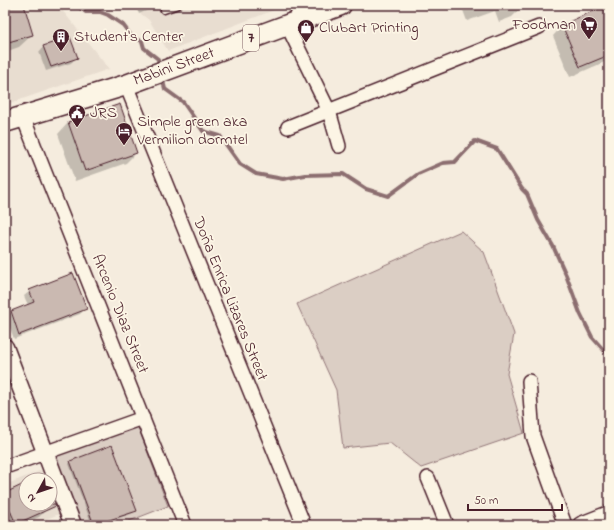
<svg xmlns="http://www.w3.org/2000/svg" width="614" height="530" viewBox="0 0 614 530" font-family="'Indie Flower',sans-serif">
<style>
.built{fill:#e8ddd0}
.green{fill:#dbcec4;stroke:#927678}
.shadow{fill:#0003}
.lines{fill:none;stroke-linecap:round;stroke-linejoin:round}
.stream{stroke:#8c6e70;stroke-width:4}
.building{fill:#cab9b1;stroke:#4a1f2b}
.service-casing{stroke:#4a1f2b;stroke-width:9}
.minor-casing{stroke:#4a1f2b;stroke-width:16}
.tertiary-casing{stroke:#4a1f2b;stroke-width:19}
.primary-casing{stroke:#4a1f2b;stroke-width:23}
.service{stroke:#fcf5e5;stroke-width:6}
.minor{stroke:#fcf5e5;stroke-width:13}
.tertiary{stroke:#fcf5e5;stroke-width:16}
.primary{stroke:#fcf5e5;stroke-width:20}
.labels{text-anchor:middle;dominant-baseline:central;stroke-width:3.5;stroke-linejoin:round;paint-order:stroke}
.shield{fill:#fcf5e5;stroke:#7f5f63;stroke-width:1}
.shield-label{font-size:15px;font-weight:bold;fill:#4a1f2b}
.poi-label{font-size:16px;fill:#4a1f2b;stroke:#fcf5e5;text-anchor:start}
.street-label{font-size:16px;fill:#4a1f2b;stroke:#fcf5e5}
</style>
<rect width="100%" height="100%" fill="#f5ecde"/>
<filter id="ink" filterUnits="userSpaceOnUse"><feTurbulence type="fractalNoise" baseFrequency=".025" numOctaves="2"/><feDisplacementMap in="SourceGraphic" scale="8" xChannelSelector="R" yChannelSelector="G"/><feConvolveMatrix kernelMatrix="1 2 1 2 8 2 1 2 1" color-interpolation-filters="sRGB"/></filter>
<g filter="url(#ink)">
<g class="built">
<path d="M5,5H58L109,69L5,105Z"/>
<path d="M129,5H287L168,51L149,20Z"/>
<path d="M42,470L46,480H26V504H50V490L59,514L31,525H9L5,516V485Z"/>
</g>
<g class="green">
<path d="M461,231L484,252L514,334L507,374L524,433L421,468L390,443L343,448L336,390L297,304Z"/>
<path d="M138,427L168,506L119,525H80L54,457Z"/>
</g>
<g class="shadow">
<path d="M5,5H23L32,35L19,47L5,52Z"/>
<path d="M135,5H159L139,14Z"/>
<path d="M461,5H522V7L512,17L499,22L495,11L467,21Z"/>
<path d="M609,5V60L570,77L553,36L563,25Z"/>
<path d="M44,46L76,58L71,63L46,71L39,52Z"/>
<path d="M119,105L136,153L126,163L75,181L58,134L68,123Z"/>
<path d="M30,291L85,309L80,314L14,339L6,317L11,312L28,305L24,296Z"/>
<path d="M71,461L136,510L133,513L99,525H92L69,464Z"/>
<path d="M26,485V504H45L47,509L39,517L21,525H6L5,494Z"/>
</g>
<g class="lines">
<g class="stream">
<path d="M76,5L86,12H100L108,15L123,25L132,37L142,41L144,48L158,59L159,66"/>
<path d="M162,77L165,89L183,102L203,131L220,136L240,164L256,174L283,179L305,175L343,174L366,189L388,196L418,174L443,163L455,162L475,141L497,149L522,189L527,194L538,220L553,246L566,275L580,313L592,337L609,356"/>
</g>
</g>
<g class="building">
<path d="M5,5H24L33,35L5,43Z"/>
<path d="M606,5H609V55L580,67L562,25Z"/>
<path d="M70,37L78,58L51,67L43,46Z"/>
<path d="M120,104L137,153L85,171L68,122Z"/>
<path d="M73,273L87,309L19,335L11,311L34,302L29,290Z"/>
<path d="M112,445L137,511L94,525L70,461Z"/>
<path d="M26,483V504H55L56,506L16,524L5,499V493Z"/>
</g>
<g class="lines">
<defs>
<g id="service">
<path d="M292,5L297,18"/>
<path d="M164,10L178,5"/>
</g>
<g id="minor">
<path d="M287,25L329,111L339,146"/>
<path d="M126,85L304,525"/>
<path d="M23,117L185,525"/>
<path d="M288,127L539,27"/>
<path d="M529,381L533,436L565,525"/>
<path d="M5,467L143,418"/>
<path d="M428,478L447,525"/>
</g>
<g id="tertiary">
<path d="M5,347L73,525"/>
<path d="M581,525L609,514"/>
</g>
<path id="primary" d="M5,122L126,85L341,5"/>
</defs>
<use href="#service" class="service-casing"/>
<use href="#minor" class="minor-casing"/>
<use href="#tertiary" class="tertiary-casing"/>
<use href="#primary" class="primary-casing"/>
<use href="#service" class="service"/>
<use href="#minor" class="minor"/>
<use href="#tertiary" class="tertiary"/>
<use href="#primary" class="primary"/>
</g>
</g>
<defs>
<symbol id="supermarket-pin" viewBox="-11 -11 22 30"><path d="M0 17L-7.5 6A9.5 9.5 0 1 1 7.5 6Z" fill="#4a1f2b" stroke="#fcf5e5"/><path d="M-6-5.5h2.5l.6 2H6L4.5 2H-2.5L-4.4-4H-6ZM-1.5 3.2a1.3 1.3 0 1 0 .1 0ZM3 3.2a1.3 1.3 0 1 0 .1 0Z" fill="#fff"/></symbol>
<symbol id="shop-pin" viewBox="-11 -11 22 30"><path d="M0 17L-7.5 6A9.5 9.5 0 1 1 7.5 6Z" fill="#4a1f2b" stroke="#fcf5e5"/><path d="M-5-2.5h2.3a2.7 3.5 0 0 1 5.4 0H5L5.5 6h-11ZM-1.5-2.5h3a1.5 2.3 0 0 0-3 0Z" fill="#fff"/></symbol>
<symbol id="building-pin" viewBox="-11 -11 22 30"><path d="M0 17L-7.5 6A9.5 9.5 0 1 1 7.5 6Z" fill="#4a1f2b" stroke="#fcf5e5"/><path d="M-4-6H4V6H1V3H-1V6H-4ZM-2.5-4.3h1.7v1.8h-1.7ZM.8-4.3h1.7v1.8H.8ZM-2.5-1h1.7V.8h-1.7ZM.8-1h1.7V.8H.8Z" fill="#fff"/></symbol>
<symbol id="civic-pin" viewBox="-11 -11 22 30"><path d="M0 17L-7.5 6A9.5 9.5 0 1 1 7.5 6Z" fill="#4a1f2b" stroke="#fcf5e5"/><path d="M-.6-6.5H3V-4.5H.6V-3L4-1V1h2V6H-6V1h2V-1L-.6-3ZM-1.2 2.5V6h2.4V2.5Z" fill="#fff"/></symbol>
<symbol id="hotel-pin" viewBox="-11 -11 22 30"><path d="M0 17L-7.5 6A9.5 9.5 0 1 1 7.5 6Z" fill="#4a1f2b" stroke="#fcf5e5"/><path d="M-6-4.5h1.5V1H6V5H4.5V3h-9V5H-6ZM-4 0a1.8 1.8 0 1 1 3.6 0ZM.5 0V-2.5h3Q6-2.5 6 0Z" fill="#fff"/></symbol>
</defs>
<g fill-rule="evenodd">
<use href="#supermarket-pin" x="579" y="15" width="20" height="27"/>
<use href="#shop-pin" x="296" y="18" width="20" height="27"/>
<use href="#building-pin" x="51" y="27" width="20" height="27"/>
<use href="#civic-pin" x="67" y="103" width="20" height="27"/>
<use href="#hotel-pin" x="114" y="121" width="20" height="27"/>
</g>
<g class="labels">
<rect class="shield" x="243" y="25" width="16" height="26" rx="3"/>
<g class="shield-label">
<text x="251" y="38">7</text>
</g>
<g class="poi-label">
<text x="576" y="25" text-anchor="end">Foodman</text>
<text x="319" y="28">Clubart Printing</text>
<text x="74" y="37">Student's Center</text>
<text x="90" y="113">JRS</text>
<text x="137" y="122">Simple green aka<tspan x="137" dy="18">Vermilion dormtel</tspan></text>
</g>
<g class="street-label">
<text transform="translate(174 67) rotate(-20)">Mabini Street</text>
<text transform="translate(230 299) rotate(68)">Doña Enrica Lizares Street</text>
<text transform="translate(120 314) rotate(68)">Arcenio Diaz Street</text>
</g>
</g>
<rect width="614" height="530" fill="none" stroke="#fcf5e5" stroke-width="20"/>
<rect x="10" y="10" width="594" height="510" fill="none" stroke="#4a1f2b" stroke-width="1.5" filter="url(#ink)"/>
<g transform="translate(38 492) rotate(230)"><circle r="19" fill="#fcf5e5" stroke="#b59f9b"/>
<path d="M0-3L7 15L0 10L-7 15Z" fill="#4a1f2b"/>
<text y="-6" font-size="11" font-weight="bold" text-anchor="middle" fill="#4a1f2b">N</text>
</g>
<path d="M468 504v6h94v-6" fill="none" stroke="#4a1f2b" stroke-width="2"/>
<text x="474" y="504" font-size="12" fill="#4a1f2b" stroke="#fcf5e5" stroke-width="3" paint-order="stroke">50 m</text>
</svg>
